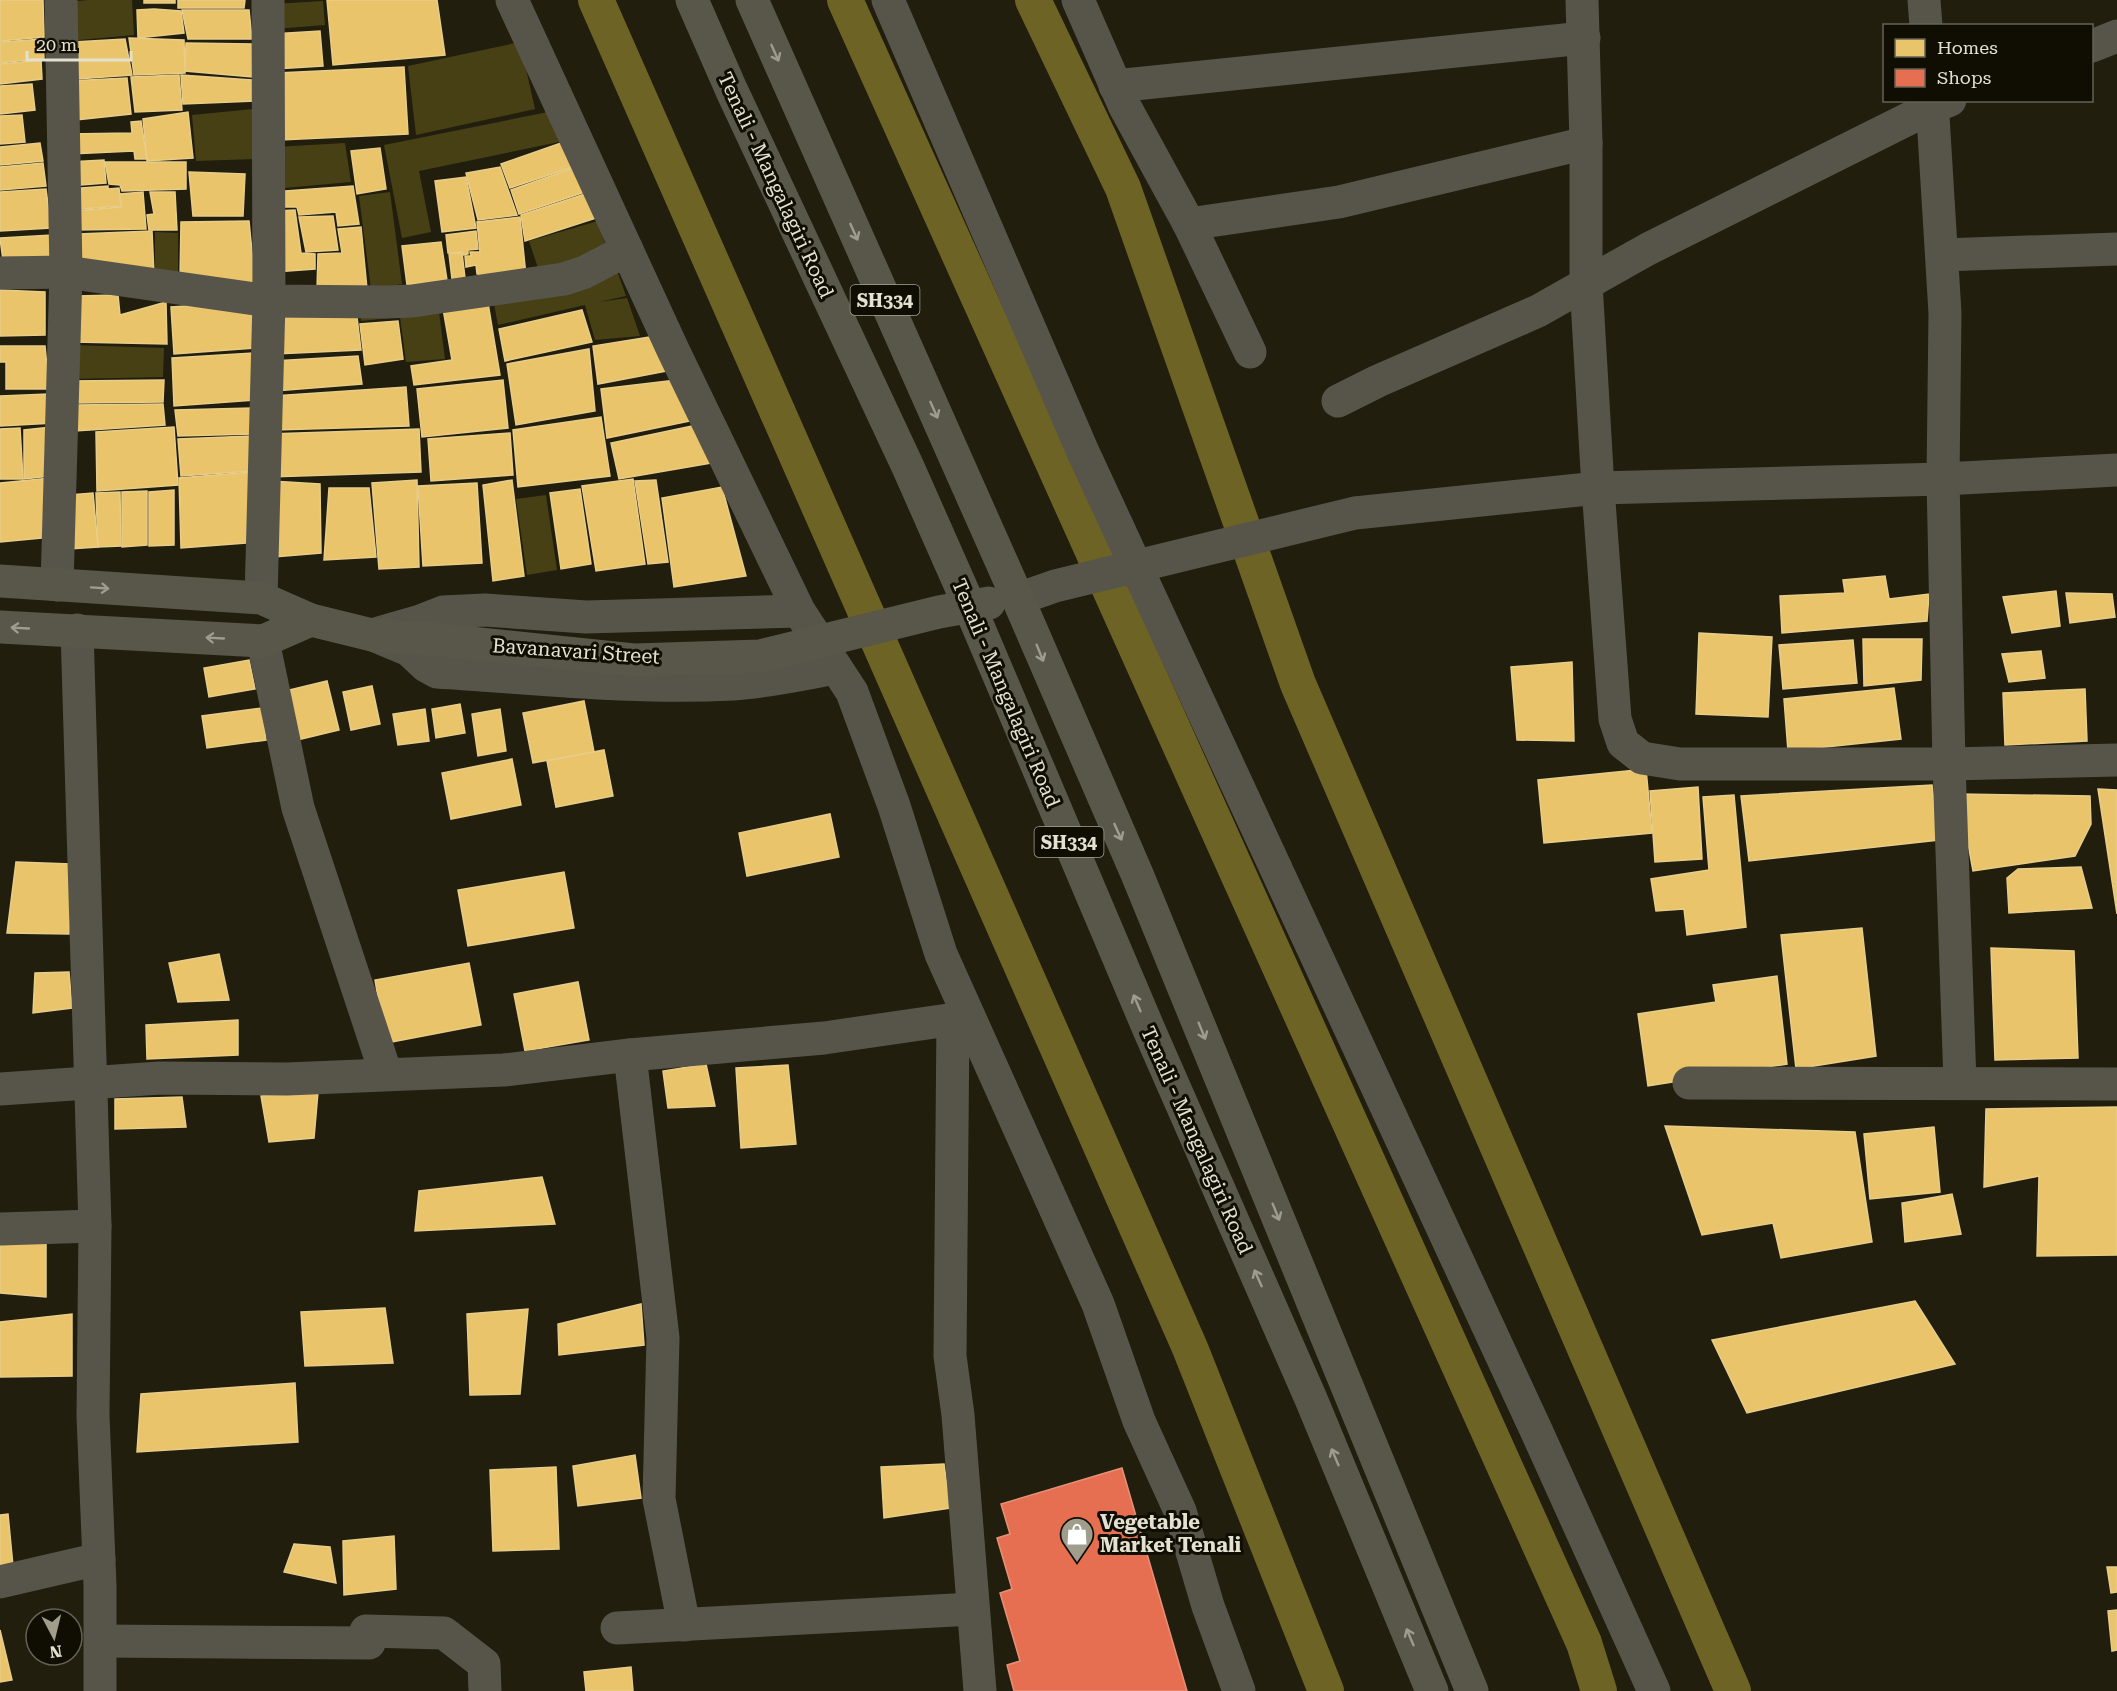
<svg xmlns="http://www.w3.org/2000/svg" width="2117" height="1691" viewBox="0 0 2117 1691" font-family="'Roboto Serif',serif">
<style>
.green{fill:#474014}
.homes{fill:#e9c46a;stroke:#e8cd89;stroke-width:1.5}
.shops{fill:#e76f51;stroke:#e69177;stroke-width:1.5}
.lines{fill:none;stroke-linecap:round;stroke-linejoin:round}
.canal{stroke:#6d6325;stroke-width:36}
.minor{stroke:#57554a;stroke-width:33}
.major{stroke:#595749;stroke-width:33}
.oneway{stroke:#9e9c8c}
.labels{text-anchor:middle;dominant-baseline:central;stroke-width:6;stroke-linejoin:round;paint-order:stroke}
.shield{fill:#100e03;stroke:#a4a292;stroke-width:1.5}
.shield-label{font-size:18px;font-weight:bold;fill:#e4e1d0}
.street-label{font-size:20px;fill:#e4e1d0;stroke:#100e03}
.poi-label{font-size:20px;font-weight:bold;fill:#e4e1d0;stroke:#100e03;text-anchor:start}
</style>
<rect width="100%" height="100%" fill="#211e0e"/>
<g class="green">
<path d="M88,0H132L134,35L68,41L67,2Z"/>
<path d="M323,1L325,25L275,29L273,4Z"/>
<path d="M520,42L535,109L416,135L408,66Z"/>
<path d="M253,109L259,159L196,161L192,115Z"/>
<path d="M553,111L559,142L419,171L431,232L402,238L384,145Z"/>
<path d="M345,143L351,182L273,189L275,147Z"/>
<path d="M390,192L402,284L371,289L359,196Z"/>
<path d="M598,221L608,253L540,274L529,241Z"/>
<path d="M155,232L178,233V281L155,278Z"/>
<path d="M614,262L626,296L599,302L627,298L640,336L595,340L585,305L498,325L492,294Z"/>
<path d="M438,304L445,359L406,362L400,317L361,321L359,305Z"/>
<path d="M72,345L164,348L163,377L72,379Z"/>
<path d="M546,495L557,570L527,575L516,499Z"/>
</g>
<g class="homes">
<path d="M0,0H43L44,37L0,41Z"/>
<rect x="144" y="0" width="31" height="3"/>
<path d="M178,0H245L244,8H178Z"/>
<path d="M327,0H437L445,55L333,65Z"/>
<path d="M154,9L181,11L184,33L138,38L137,10Z"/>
<path d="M182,10H249L252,39H188Z"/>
<path d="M320,31L323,66L275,69L272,34Z"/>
<path d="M129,38L184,40L185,73L134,75Z"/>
<path d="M43,39L44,58L0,63V42Z"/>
<path d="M125,39L132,75L77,79L74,42Z"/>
<path d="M186,43L253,44L252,77L185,71Z"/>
<path d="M41,60L42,79L0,84V64Z"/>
<path d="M404,67L408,134L280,140L277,73Z"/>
<path d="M179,75L182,110L135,112L131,77Z"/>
<path d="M181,75L252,80L256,101L183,104Z"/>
<path d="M127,78L131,114L67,121V81Z"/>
<path d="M32,84L35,110L0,114V86Z"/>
<path d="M188,112L193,158L147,161L143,119Z"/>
<path d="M22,115L25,142L0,144V116Z"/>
<path d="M141,121L147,159H135L134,151L70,154L67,134L132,133L131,122Z"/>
<path d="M564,142L573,167L510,188L501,164Z"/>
<path d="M40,143L43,161L0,165V147Z"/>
<path d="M380,148L386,189L357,194L351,151Z"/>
<path d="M104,160L106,183L68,186V162Z"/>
<path d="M105,162H186V189L122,191L120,185L109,184Z"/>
<path d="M43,163L46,186L0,190V167Z"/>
<path d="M500,167L517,215L478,220L466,173Z"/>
<path d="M576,167L585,192L519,214L511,190Z"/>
<path d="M189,172L245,174L243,216H193Z"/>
<path d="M466,177L476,228L442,232L435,181Z"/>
<path d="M108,186V189L119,188L121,206L70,210L68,189Z"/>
<path d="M353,186L359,224L338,226L336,212L299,215L297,207H273L272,192Z"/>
<path d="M46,189L51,228L0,231V192Z"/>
<path d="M143,192L146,229L74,230L72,211L121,207L120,194Z"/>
<path d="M150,192H175L177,230H149L147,215L154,214Z"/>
<path d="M588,193L596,218L525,241L521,215Z"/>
<path d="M295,210L301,253L315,254V269L275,272L274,211Z"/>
<path d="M333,216L338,250L306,252L299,217Z"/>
<path d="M520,217L526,276L501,279L477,274L476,265L466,267L465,256H471L470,252H480L477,222Z"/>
<path d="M249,221L256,293L180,280L181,222Z"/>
<path d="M361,227L367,289L317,290L318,254L342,253L338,229Z"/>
<path d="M152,231L154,275L80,269L78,234Z"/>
<path d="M476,231L478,249L468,250V254L463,255V252L448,253L446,235Z"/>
<path d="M52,235L56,266L4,268L0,238Z"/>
<path d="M441,242L447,280L407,285L402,246Z"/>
<path d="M462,253L465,278L452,279L449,254Z"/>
<path d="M0,290L45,292V335L0,336Z"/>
<path d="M118,295L120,315L166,302L167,344L74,342L76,296Z"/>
<path d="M487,297L500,375L414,385L411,366L452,360L442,303Z"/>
<path d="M252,302L255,348L174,354L171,307Z"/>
<path d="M356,309L361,350L275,354L272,311Z"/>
<path d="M582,310L592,342L505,361L499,329Z"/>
<path d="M398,321L403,359L365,365L360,324Z"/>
<path d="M649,337L667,371L598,384L593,346Z"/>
<path d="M0,346H45L49,389H6V362H0Z"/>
<path d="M589,349L595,411L516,425L507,364Z"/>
<path d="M253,353L255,400L174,406L172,358Z"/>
<path d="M358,356L362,384L275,391L273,361Z"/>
<path d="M164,380L163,402L74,403L72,381Z"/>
<path d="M503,380L508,428L422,437L417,389Z"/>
<path d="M676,380L690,421L607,438L601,389Z"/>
<path d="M406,387L409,426L275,430L273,396Z"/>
<path d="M48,394L54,423L0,426V396Z"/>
<path d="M163,404L165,425L75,431V405Z"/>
<path d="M252,408V434L178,436L175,410Z"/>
<path d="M601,417L610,476L518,487L513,430Z"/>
<path d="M702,424L712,463L619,479L611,443Z"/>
<path d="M51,427L50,476L24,479V430Z"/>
<path d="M174,427L178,485L97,491L96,432Z"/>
<path d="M20,428L23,479H0V429Z"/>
<path d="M419,429L421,472L269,477L268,434Z"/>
<path d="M510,433L513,475L431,481L428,439Z"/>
<path d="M252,436L253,471L181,476L178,439Z"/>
<path d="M251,472L246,543L181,548L179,478Z"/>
<path d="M50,478L52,537L0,542V483Z"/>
<path d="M633,479L645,564L596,571L582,486Z"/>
<path d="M417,480L419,567L379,569L372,483Z"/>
<path d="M512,480L524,576L493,581L483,485Z"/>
<path d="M656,480L668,562L648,564L635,481Z"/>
<path d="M271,481L320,484L321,553L274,557Z"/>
<path d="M477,483L482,563L423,566L418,486Z"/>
<path d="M722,487L746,576L674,587L662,498Z"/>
<path d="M329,488H369L376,557L324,560Z"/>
<path d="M580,489L591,564L561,569L550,493Z"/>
<path d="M174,490V545L149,546V492Z"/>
<path d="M147,491V545L122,547V492Z"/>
<path d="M120,492L121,546L98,547L96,493Z"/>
<path d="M93,493L98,547L69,549V495Z"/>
<path d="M1885,576L1889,599L1929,594L1927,621L1782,633L1780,596L1845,593L1843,580Z"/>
<path d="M2056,591L2060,626L2012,633L2003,597Z"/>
<path d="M2066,593L2112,594L2115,617L2070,623Z"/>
<path d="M1699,633L1772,637L1768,717L1696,714Z"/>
<path d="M1863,639H1922L1921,680L1864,686Z"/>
<path d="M1853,640L1857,683L1783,689L1779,645Z"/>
<path d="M2041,651L2045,678L2009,682L2002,654Z"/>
<path d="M249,660L255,689L209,697L204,668Z"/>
<path d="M1572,662L1574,741L1517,740L1511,667Z"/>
<path d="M327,681L339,730L297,740L285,691Z"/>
<path d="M372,686L380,724L351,730L343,692Z"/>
<path d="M1894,688L1901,739L1788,751L1784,699Z"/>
<path d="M2085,689L2087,741L2005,745L2003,693Z"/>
<path d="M584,701L594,752L533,763L523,713Z"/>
<path d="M460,704L465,733L436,738L432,709Z"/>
<path d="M262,708L266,740L207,748L202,716Z"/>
<path d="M425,709L429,741L398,745L393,714Z"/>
<path d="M500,709L506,751L478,756L472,714Z"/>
<path d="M604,750L613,796L556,807L547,761Z"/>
<path d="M512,759L521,805L451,819L442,773Z"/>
<path d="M1646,769L1652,833L1544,843L1538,780Z"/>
<path d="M1932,785L1939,840L1749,861L1741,796Z"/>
<path d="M1698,787L1702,859L1655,862L1650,791Z"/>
<path d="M2098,789L2117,790V914Z"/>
<path d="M1959,794L2090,796L2091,824L2075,856L1973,871Z"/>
<path d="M1734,795L1746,927L1687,935L1684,909L1656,911L1651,879L1709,870L1703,797Z"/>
<path d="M830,814L839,857L747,876L739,833Z"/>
<path d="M16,862L71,864L69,934L7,933Z"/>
<path d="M2081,867L2092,908L2009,913L2007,878L2018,869Z"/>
<path d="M564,872L574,928L468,946L458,890Z"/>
<path d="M1862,928L1876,1056L1796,1069L1781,935Z"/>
<path d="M1991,948L2074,951L2078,1058L1995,1060Z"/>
<path d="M219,954L229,1000L178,1002L169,963Z"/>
<path d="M469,963L481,1025L386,1043L375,980Z"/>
<path d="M69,972L72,1008L33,1013L35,973Z"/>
<path d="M1777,976L1787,1064L1648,1086L1638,1014L1716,1002L1713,985Z"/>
<path d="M578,982L589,1040L525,1051L514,994Z"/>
<path d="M238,1020V1055L147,1059L146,1025Z"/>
<path d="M706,1064L715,1106L668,1108L663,1071Z"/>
<path d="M788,1065L796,1144L741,1148L736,1068Z"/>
<path d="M318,1092L314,1138L269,1142L261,1096Z"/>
<path d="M182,1097L186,1127L115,1129V1099Z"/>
<path d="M2117,1107V1255L2037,1256L2039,1176L1984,1187L1986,1109Z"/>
<path d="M1665,1126L1855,1132L1872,1242L1781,1258L1773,1223L1702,1235Z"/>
<path d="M1934,1127L1940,1192L1870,1199L1864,1134Z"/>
<path d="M542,1177L555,1224L415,1231L419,1191Z"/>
<path d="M1952,1194L1961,1234L1905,1242L1902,1203Z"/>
<path d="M46,1238V1297L0,1293V1243Z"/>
<path d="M1915,1301L1955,1364L1747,1413L1712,1340Z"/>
<path d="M641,1304L644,1345L559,1355L558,1324Z"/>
<path d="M385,1308L393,1363L305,1366L301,1312Z"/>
<path d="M528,1309L520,1394L470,1395L467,1314Z"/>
<path d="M72,1314V1376L0,1377V1322Z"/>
<path d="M295,1383L298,1442L137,1452L141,1394Z"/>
<path d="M635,1455L641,1498L578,1506L573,1466Z"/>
<path d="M944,1464L950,1508L884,1518L881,1467Z"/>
<path d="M556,1467L559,1549L493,1551L490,1470Z"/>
<path d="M8,1514L13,1566L0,1568V1515Z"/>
<path d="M394,1536L396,1589L344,1595L343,1541Z"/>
<path d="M294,1544L330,1547L336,1583L284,1572Z"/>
<path d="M2107,1567H2117V1592L2111,1593Z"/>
<path d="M2117,1610V1650L2112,1651L2108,1611Z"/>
<path d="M0,1630L12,1680L0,1682Z"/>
<path d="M631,1667L633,1691H586L584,1672Z"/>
</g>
<path class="shops" d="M1122,1468L1187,1691H1014L1007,1665L1020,1661L1000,1593L1012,1589L997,1538L1010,1534L1001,1504Z"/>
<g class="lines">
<g class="canal">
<path d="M596,0L1190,1348L1326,1691"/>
<path d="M845,0L1584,1643L1599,1691"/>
<path d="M1033,0L1123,188L1298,684L1733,1691"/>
</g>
<g class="minor">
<path d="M512,0L673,350L799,611L852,692L894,806L941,954L1098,1304L1139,1421L1180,1511L1208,1606L1239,1691"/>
<path d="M888,0L1083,452L1536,1430L1654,1691"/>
<path d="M1078,0L1124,105L1189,224L1250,352"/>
<path d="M1582,0L1586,143V283L1598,488L1615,719L1623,743L1642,758L1680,764H1949L2117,760"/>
<path d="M1924,0L1926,26"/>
<path d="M2092,46L2117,36"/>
<path d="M1115,86L1584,38"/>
<path d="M1932,100L1945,313L1943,479L1949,764L1960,1083"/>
<path d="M1189,224L1339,202L1586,143"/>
<path d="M1942,255L2117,249"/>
<path d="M0,273L66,272L269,301L386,302L412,301L564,279L585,272L627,250"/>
<path d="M1338,401L1378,381L1538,311L1648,249L1932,107L1950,100"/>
<path d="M57,585L66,272L61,0"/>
<path d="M261,598L269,301L268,0"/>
<path d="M1018,599L1055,586L1355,513L1598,488L1943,479L2117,470"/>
<path d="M77,630L95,1226L93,1416L100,1586V1691"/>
<path d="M375,634L420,621L443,612L485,610L586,617L799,611"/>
<path d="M373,635L409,650L426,666L437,672C535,678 634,689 733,684C767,682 802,674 836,668"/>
<path d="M263,641L298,808L386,1074"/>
<path d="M953,1019L950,1356L958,1415L980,1691"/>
<path d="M630,1055L663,1338L659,1499L684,1625"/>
<path d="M1689,1083L2117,1084"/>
<path d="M0,1089L160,1078L287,1079L504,1070L630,1055L824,1038L969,1017"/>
<path d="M0,1229L95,1226"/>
<path d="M0,1582L99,1559"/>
<path d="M617,1628L973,1609"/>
<path d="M366,1631L444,1633L484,1664L485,1691"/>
<path d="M101,1641L369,1643"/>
</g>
<g class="major">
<path d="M692,0L731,89L908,467L969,605L1150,1032L1311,1399L1432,1691"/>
<path d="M752,0L1018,599L1137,874L1472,1691"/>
<path d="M0,581L261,598L311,620L372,635L442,640L634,660L760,656L939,612L989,603"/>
<path d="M0,627L263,641L311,620"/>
</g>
</g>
<defs><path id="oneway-shaft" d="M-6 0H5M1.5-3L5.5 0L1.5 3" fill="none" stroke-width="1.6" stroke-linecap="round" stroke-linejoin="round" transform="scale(1.5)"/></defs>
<g class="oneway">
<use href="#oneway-shaft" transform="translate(775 53) rotate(66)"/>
<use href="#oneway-shaft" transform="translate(854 232) rotate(66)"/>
<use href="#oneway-shaft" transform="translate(934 410) rotate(66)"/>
<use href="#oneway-shaft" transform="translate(100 588) rotate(4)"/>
<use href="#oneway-shaft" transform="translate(20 628) rotate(-177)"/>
<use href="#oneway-shaft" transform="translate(215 638) rotate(-177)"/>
<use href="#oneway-shaft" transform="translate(1040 653) rotate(68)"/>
<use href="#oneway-shaft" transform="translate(1118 832) rotate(66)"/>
<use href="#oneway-shaft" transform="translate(1137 1003) rotate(-113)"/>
<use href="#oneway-shaft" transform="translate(1202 1031) rotate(68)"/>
<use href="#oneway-shaft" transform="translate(1276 1212) rotate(68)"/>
<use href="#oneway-shaft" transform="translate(1258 1278) rotate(-114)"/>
<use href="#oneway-shaft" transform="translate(1335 1457) rotate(-113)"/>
<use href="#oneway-shaft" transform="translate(1410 1637) rotate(-113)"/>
</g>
<defs>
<symbol id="shop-pin" viewBox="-11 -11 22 30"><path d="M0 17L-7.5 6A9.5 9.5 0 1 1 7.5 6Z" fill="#a09d8c" stroke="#100e03"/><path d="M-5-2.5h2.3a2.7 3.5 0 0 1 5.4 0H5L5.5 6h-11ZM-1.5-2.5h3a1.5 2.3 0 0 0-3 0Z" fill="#fff"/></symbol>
</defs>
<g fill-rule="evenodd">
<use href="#shop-pin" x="1058" y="1515" width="38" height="52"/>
</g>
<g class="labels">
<g class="shield">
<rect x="850.5" y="285" width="69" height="30" rx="4.5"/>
<rect x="1034.5" y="827" width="69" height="30" rx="4.5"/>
</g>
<g class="shield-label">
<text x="885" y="300">SH334</text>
<text x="1069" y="842">SH334</text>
</g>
<g class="street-label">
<text transform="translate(776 185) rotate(65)">Tenali - Mangalagiri Road</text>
<text transform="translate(576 651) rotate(4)">Bavanavari Street</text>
<text transform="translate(1006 693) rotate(67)">Tenali - Mangalagiri Road</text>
<text transform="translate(1197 1140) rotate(66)">Tenali - Mangalagiri Road</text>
</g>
<g class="poi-label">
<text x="1100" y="1522">Vegetable<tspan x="1100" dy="23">Market Tenali</tspan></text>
</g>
</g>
<rect x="1883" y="24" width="210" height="78" fill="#100e03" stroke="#656255" stroke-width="1.5"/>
<rect x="1895" y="39" width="30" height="18" fill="#e9c46a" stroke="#656255" stroke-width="1.5"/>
<text x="1937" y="54" font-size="18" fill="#e4e1d0">Homes</text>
<rect x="1895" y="69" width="30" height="18" fill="#e76f51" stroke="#656255" stroke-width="1.5"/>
<text x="1937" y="84" font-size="18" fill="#e4e1d0">Shops</text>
<g transform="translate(54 1637) rotate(173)"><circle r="28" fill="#100e03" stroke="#656255" stroke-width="1.5"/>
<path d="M0-4.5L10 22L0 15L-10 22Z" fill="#a09d8c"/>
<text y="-9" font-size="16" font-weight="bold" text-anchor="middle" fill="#e4e1d0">N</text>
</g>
<path d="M27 51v9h104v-9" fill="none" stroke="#e4e1d0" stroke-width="3"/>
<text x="36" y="51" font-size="18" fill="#e4e1d0" stroke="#100e03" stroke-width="4.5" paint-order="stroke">20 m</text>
</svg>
